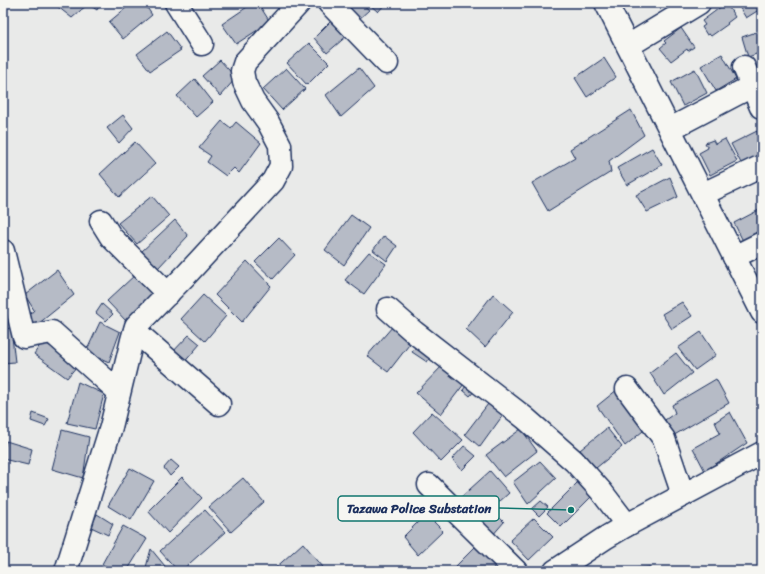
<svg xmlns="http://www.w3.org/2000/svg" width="765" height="574" viewBox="0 0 765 574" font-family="Sriracha,sans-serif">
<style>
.building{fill:#b6bbc6;stroke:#1b2f5e}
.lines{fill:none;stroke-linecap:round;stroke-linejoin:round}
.street-casing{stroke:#1b2f5e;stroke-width:25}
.secondary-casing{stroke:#1b2f5e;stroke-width:25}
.street{stroke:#f6f6f2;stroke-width:22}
.secondary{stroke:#f6f6f2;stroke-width:22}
.leader{fill:none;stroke:#0f766e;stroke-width:1.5}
.callout-dot{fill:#0f766e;stroke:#f6f6f2;stroke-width:1.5}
.callout{fill:#f6f6f2;stroke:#0f766e;stroke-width:1.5}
.callout-label{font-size:13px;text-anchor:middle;font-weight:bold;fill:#1b2f5e}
</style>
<rect width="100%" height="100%" fill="#e9eae9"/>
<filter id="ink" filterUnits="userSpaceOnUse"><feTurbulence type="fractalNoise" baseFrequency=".025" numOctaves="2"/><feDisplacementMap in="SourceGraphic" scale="8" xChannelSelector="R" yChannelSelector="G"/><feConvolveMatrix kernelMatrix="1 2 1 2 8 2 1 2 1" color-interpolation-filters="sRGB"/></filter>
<g filter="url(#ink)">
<g class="building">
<path d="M53,3H101L97,10L88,4L72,18Z"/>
<path d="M132,3H144L152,15L123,39L109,22Z"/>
<path d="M253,3H258L270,22L236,44L222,24Z"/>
<path d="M352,3H361L369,10L358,20L345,10Z"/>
<path d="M368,3H386L378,12Z"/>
<path d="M726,3L735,17L727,23L728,24L711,36L709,34L707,35L702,27L705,25L702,21Z"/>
<path d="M732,3H762V8L746,18L738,5L735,7Z"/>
<path d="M335,17L349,34L327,53L314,38Z"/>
<path d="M681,28L694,47L688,51L687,49L671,61L660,48L666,43L664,41Z"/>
<path d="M762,30V52L748,57L742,37Z"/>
<path d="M167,31L181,50L150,71L137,54Z"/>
<path d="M309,43L329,63L307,85L287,63Z"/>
<path d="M722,54L736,79L716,91L701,66Z"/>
<path d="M604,58L616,77L587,97L575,78Z"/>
<path d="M220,60L236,78L220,96L202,76Z"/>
<path d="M286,68L305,89L282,110L263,89Z"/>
<path d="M359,68L374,88L341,117L326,95Z"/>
<path d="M695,69L707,93L683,106L671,82Z"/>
<path d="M195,79L213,102L196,117L177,96Z"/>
<path d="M631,110L644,135L609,161L611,172L548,211L532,183L575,158L570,149Z"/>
<path d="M123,115L133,128L119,143L107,128Z"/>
<path d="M222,121L231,128L236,122L261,143L239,173L234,168L226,176L207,162L211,156L199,148Z"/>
<path d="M757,131L762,141V155L742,165L731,144Z"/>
<path d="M725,139L737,161L710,175L699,153L708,148L705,143L713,140L715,144Z"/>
<path d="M135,142L155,164L119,197L100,174Z"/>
<path d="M652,148L662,165L627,185L617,168Z"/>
<path d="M670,177L678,197L647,212L636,195Z"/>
<path d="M152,196L169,216L137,244L118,223Z"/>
<path d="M759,210L762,215V231L743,241L734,223Z"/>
<path d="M351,215L369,228L344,265L325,250Z"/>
<path d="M175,220L188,236L158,268L141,252Z"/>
<path d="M384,236L397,246L387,261L373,250Z"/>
<path d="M279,238L295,255L273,279L255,262Z"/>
<path d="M369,252L386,264L364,294L345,280Z"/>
<path d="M247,261L271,286L242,322L215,295Z"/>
<path d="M57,270L74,295L33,328L25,320L34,310L25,295Z"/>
<path d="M136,274L157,295L127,322L107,301Z"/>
<path d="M493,294L513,312L485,347L466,329Z"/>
<path d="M203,295L226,316L205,341L181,319Z"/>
<path d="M682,302L692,316L672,329L662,314Z"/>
<path d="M102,304L113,314L106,321L96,313Z"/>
<path d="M100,322L120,332L109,362L86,352Z"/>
<path d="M393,326L412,341L388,372L367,356Z"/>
<path d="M11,328L15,362L3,363V329Z"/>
<path d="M701,332L716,355L695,370L678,348Z"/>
<path d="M189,335L200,344L182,365L169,356Z"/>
<path d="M43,341L77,366L67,378L34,354Z"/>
<path d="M420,342L433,353L427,362L412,352Z"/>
<path d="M676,353L692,373L664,395L650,373Z"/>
<path d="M444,364L467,380L441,414L416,393Z"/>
<path d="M716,379L729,403L671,437L662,422L675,413L672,405Z"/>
<path d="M78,382L104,394L95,429L67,423Z"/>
<path d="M469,382L477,388L470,396L463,390Z"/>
<path d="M618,389L649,426L625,446L597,406Z"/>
<path d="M488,404L503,415L480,447L465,434Z"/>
<path d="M432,412L463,440L441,462L413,432Z"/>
<path d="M730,412L747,443L705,471L693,448L720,433L715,422Z"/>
<path d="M33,413L49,419L45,426L31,421Z"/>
<path d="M607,428L622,447L596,468L580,450Z"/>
<path d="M521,429L537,451L504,477L486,455Z"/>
<path d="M62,430L89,437L83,478L52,469Z"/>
<path d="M6,441L32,449L28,465L3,459V452Z"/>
<path d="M464,446L476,456L462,470L452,459Z"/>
<path d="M171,460L179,467L170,476L164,468Z"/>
<path d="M540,461L556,478L528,504L513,482Z"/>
<path d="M130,468L154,481L131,520L108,506Z"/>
<path d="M490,471L509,493L478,521L459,499Z"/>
<path d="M182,477L202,498L168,533L148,511Z"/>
<path d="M243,478L264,502L231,532L209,507Z"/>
<path d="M579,481L593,495L561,527L547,513Z"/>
<path d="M541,501L548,507L539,516L532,509Z"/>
<path d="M205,510L225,532L181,571H178L160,551Z"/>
<path d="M494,512L504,522L492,536L481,525Z"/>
<path d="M97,514L113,524L108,535L91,527Z"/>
<path d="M426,514L443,531L418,555L403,537Z"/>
<path d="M534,518L553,537L529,560L510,540Z"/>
<path d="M123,526L147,539L127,571H114L102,564Z"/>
<path d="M303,543L323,567L319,571H272Z"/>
<path d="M475,547L495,566L491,571H451Z"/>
<path d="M151,549L169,571H145Z"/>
<path d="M650,567V571H622V570Z"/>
</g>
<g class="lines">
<defs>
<g id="street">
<path d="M176,3L202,44"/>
<path d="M329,3L387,63"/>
<path d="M628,46L699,3"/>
<path d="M744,67L761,107"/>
<path d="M670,129L752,86"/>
<path d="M703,194L762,166"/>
<path d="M101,221L111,237L168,294"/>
<path d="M3,251L24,337L52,332L119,392"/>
<path d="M734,257L762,243"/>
<path d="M388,309L414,332L525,418L574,461L601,491L627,525"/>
<path d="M135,331L219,404"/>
<path d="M627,389L664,439L683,495"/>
<path d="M429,485L516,571"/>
<path d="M66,571L111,427L132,340L136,326L187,274L273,181L281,166L280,145L268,122L253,101L244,82L242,71L245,62L299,3"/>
</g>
<g id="secondary">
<path d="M606,3L762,312"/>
<path d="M555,571L605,538L627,525L762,453"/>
</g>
</defs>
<use href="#street" class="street-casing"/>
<use href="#secondary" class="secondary-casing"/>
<use href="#street" class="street"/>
<use href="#secondary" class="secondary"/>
</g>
</g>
<path class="leader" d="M571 510L499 508"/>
<circle class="callout-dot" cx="571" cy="510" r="4"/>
<rect class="callout" x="338" y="496" width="161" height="25" rx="4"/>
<g class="callout-label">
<text x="419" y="513">Tazawa Police Substation</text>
</g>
<rect width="765" height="574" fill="none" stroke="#f6f6f2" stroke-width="16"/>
<rect x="8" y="8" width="749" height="558" fill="none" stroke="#1b2f5e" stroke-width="1.5" filter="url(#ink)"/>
</svg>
